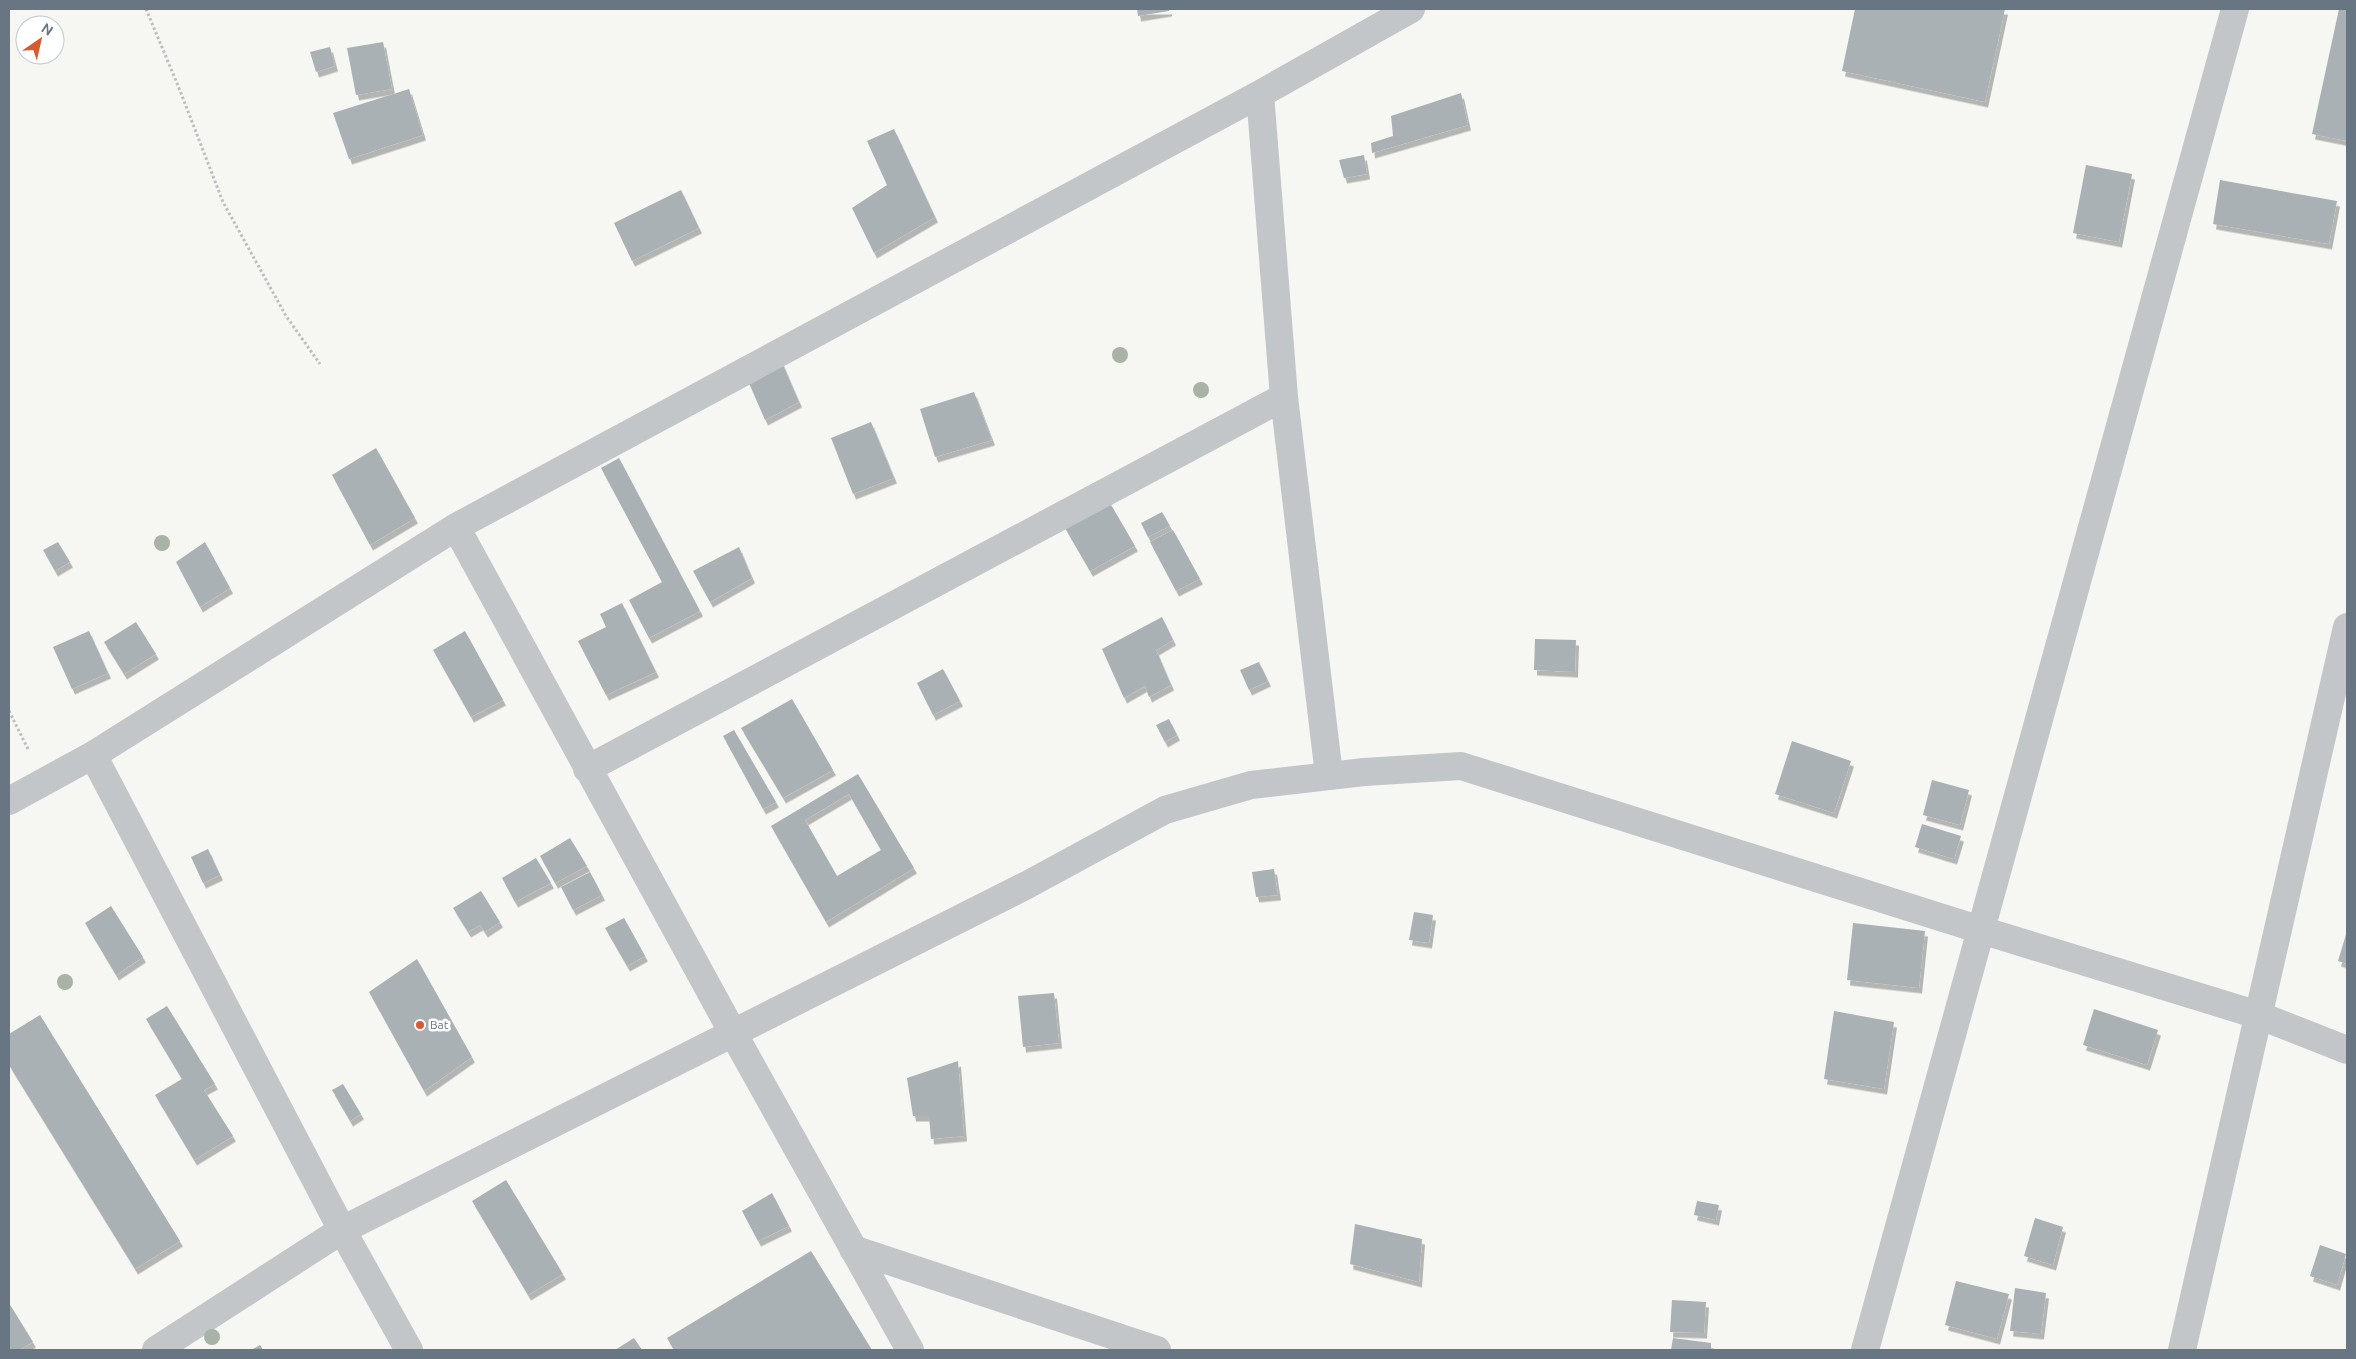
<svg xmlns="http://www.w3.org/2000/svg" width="2356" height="1359" viewBox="0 0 2356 1359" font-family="Ubuntu,sans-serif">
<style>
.building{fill:#a9b1b5;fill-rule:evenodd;filter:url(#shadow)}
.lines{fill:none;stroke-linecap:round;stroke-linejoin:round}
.path{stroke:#bcbec0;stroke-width:3;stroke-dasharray:2.5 2.5;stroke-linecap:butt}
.street{stroke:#c2c6c9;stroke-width:28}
.tree{fill:#a8b2a5}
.poi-dot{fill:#da5a2f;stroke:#fff;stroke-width:2}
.labels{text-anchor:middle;stroke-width:5;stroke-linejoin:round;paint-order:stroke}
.poi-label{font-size:12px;fill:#677682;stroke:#fff;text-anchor:start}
</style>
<defs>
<filter id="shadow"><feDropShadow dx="3" dy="5.5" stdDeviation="0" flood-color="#0004"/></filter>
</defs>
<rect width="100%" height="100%" fill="#f6f6f3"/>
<path class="building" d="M 1137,9 L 1169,9 L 1169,11 L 1138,16 Z
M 1855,9 L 2005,9 L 1985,102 L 1842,71 Z
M 2339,9 L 2347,9 L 2347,141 L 2312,134 Z
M 383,42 L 392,89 L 356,95 L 347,48 Z
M 330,47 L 335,66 L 316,72 L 310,52 Z
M 409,89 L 423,135 L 349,159 L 333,113 Z
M 1461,93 L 1468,125 L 1372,153 L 1371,143 L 1393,136 L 1391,116 Z
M 894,129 L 935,217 L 874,253 L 852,208 L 887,185 L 867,141 Z
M 1364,155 L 1367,174 L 1344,178 L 1339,160 Z
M 2086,165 L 2132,174 L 2119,242 L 2073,233 Z
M 2220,180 L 2337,201 L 2329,244 L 2213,224 Z
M 681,190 L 699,228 L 632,261 L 614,223 Z
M 780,358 L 799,402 L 765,420 L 746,376 Z
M 974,392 L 992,440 L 935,457 L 920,409 Z
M 871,422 L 894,478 L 853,494 L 831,438 Z
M 376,448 L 415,518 L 370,545 L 332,475 Z
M 619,458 L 700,611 L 649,638 L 629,600 L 662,582 L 601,468 Z
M 1110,503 L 1135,546 L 1090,571 L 1065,528 Z
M 1162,512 L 1170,526 L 1148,537 L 1141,523 Z
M 1173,530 L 1200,579 L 1176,591 L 1150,542 Z
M 58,542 L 70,562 L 55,571 L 43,550 Z
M 205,542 L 230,588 L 200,607 L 176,562 Z
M 739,547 L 752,578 L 710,602 L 693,571 Z
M 622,603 L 656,672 L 606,695 L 578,641 L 606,627 L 600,614 Z
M 1162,617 L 1173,640 L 1156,650 L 1171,685 L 1149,697 L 1145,686 L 1124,698 L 1102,649 Z
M 136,622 L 156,654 L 124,674 L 104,642 Z
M 89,631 L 108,673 L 72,689 L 53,647 Z
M 465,631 L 503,700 L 471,717 L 433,650 Z
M 1535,639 L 1576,640 L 1575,672 L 1534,670 Z
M 1259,662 L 1268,681 L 1249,690 L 1240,670 Z
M 943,669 L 960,701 L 933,715 L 917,683 Z
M 792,699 L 833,770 L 783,798 L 741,728 Z
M 1169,719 L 1177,735 L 1165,742 L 1156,725 Z
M 734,730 L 776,802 L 763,809 L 723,736 Z
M 1792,741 L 1851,761 L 1834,813 L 1775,794 Z
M 858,774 L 914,868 L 826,922 L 771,826 ZM 849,794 L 881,850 L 837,876 L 805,820 Z
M 1932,780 L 1969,790 L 1960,825 L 1923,815 Z
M 1922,824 L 1961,836 L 1954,859 L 1915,847 Z
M 570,838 L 587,866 L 555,883 L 540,856 Z
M 208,849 L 220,875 L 203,883 L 191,857 Z
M 536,858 L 551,883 L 515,902 L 502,878 Z
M 1274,869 L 1278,895 L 1256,897 L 1252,872 Z
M 590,872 L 602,895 L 573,910 L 561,887 Z
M 481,891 L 500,922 L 485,932 L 480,925 L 468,932 L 453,908 Z
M 111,906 L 143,957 L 116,975 L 85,923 Z
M 1414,912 L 1433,915 L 1429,943 L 1409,940 Z
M 624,918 L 645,956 L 627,966 L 605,928 Z
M 1853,923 L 1925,931 L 1919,988 L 1847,980 Z
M 2347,931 L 2347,964 L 2338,961 Z
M 417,959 L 472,1057 L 424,1091 L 369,992 Z
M 1054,993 L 1059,1043 L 1023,1047 L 1018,996 Z
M 167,1006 L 215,1084 L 204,1090 L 233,1136 L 194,1160 L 155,1095 L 182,1079 L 146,1019 Z
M 2094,1009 L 2158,1030 L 2147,1065 L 2083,1045 Z
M 1834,1011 L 1894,1022 L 1884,1089 L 1824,1079 Z
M 40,1015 L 180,1241 L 135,1269 L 9,1065 L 9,1034 Z
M 958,1061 L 964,1136 L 931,1139 L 929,1116 L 913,1116 L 907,1078 Z
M 343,1084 L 361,1114 L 350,1121 L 332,1090 Z
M 506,1180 L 563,1274 L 528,1295 L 472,1201 Z
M 772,1193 L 789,1226 L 758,1241 L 742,1211 Z
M 1697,1201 L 1719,1205 L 1716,1220 L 1694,1215 Z
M 2035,1218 L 2063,1227 L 2053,1265 L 2024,1256 Z
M 1355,1224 L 1422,1239 L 1419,1282 L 1350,1264 Z
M 2320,1245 L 2346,1254 L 2337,1285 L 2310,1276 Z
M 811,1251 L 872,1350 L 674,1350 L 667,1338 Z
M 1956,1281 L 2009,1294 L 1997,1339 L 1945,1325 Z
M 2015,1288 L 2046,1293 L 2041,1334 L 2010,1331 Z
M 1672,1300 L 1706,1302 L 1704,1333 L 1670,1332 Z
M 9,1303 L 33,1342 L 19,1350 L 9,1350 Z
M 634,1338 L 642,1350 L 615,1350 Z
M 1673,1338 L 1711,1343 L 1711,1350 L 1671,1350 Z
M 260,1345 L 263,1350 L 251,1350 Z"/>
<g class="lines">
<path class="path" d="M 146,9 L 179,88 L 223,202 L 286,316 L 320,364
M 9,711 L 29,751"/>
<path class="street" d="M 1260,94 L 1284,397 L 1329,775
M 456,527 L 733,1033 L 910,1350
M 93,755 L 342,1230 L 409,1350
M 587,769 L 1284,397
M 9,801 L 93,755 L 456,527 L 1260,94 L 1411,9
M 853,1249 L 1157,1350
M 156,1350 L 342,1230 L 1027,885 L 1165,810 L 1251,785 L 1364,772 L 1461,766 L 1981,930 L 2258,1015 L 2347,1050
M 1865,1350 L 2235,9
M 2182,1350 L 2347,627"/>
</g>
<g class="tree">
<circle cx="1120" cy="355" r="8"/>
<circle cx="1201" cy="390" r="8"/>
<circle cx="162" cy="543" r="8"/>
<circle cx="65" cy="982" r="8"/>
<circle cx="212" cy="1337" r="8"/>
</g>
<circle class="poi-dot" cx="420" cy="1025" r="5"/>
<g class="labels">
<g class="poi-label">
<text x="430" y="1029">Bat</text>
</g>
</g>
<rect width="2356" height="1359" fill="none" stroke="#677682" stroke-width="20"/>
<g transform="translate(40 40) rotate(34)"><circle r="24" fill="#ffffff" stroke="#c2c8cd"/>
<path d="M0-4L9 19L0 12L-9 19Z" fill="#da5a2f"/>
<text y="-8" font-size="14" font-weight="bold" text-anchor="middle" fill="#677682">N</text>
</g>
</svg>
